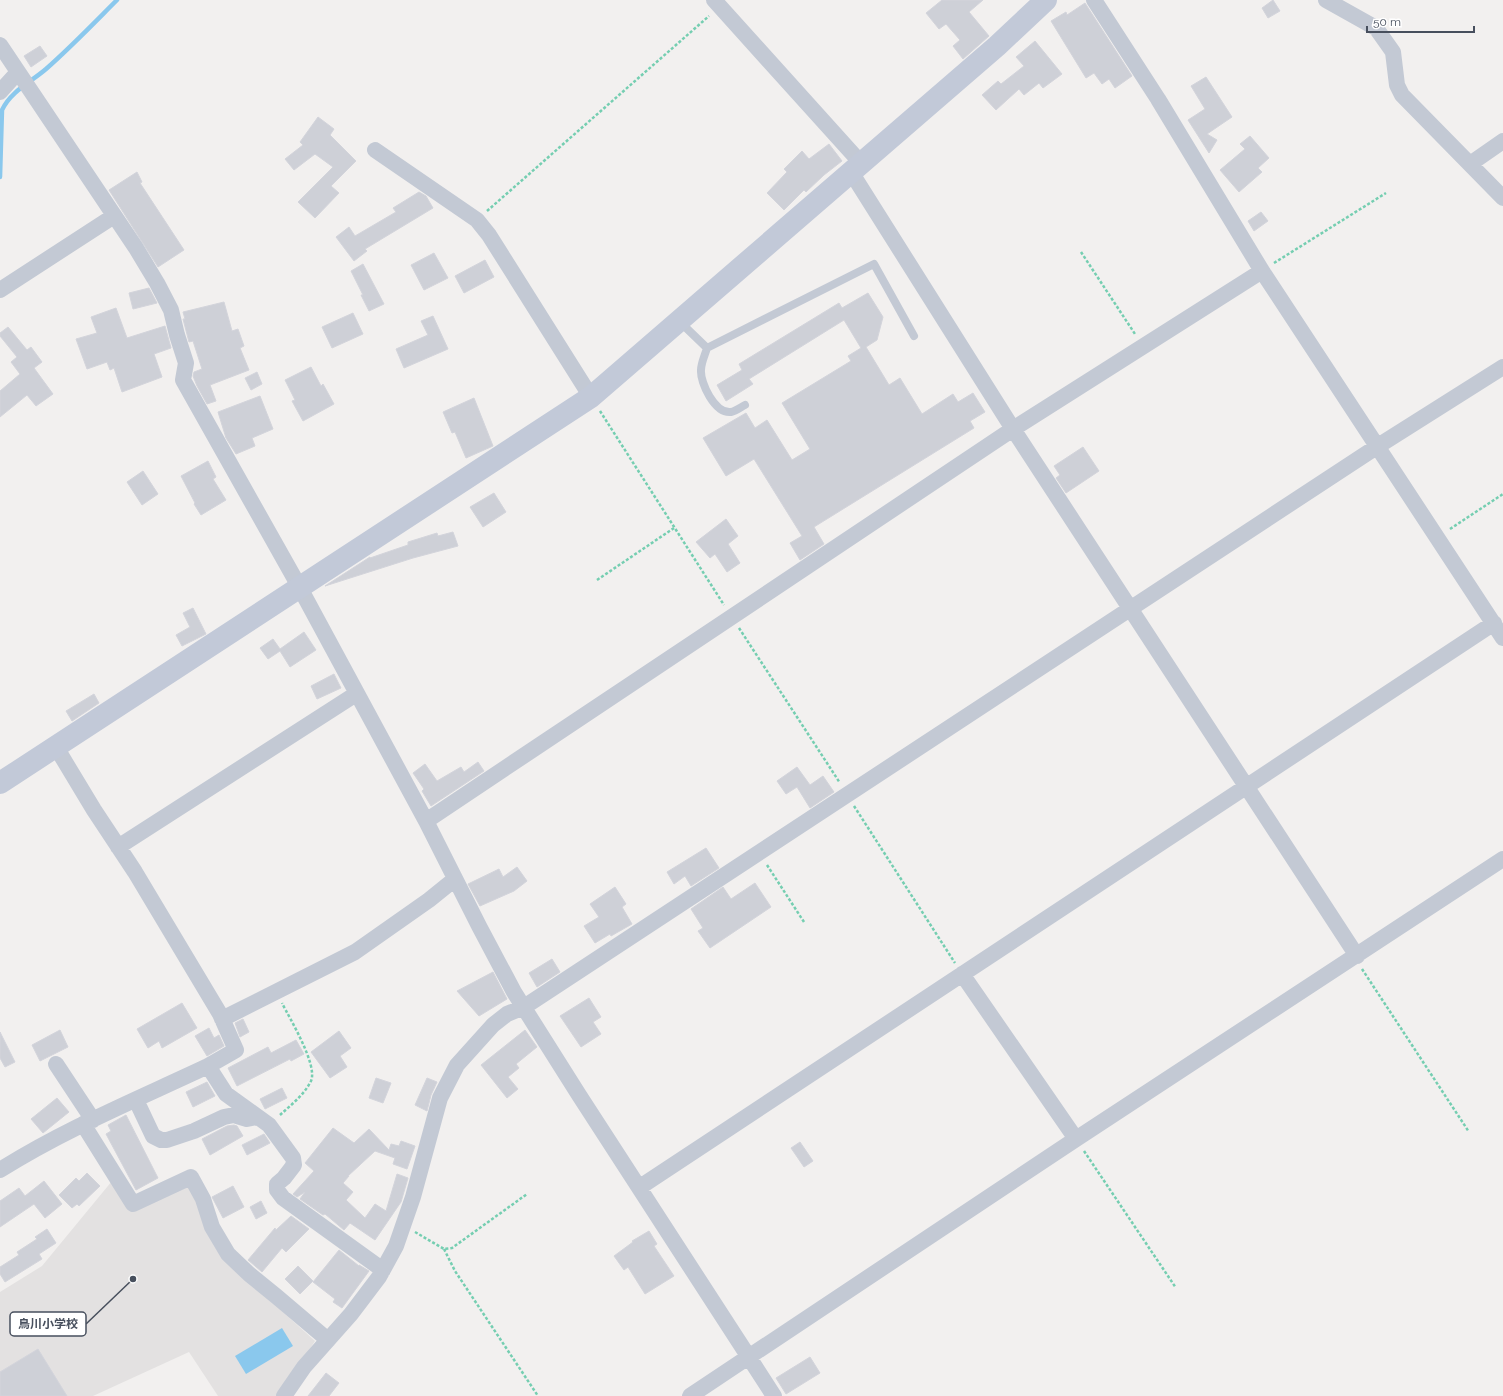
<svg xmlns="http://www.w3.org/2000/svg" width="1503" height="1396" viewBox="0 0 1503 1396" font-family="Raleway,'Noto Sans JP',sans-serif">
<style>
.education{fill:#e3e1e1}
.water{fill:#8ac8ed}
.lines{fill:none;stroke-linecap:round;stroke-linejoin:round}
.stream{stroke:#8ac8ed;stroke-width:4.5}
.building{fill:#ced0d7;stroke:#d3d4db}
.path{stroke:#75ceb1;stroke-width:2.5;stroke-dasharray:3 2;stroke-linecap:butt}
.lane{stroke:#c3c9d4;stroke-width:8}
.street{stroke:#c3c9d4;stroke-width:16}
.secondary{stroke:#c2c9d8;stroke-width:22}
.leader{fill:none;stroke:#474f5d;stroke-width:1.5}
.callout-dot{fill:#474f5d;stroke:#fff;stroke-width:1.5}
.callout{fill:#fff;stroke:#474f5d;stroke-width:1.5}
.callout-label{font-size:12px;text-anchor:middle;font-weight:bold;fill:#474f5d}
</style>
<rect width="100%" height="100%" fill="#f2f0ef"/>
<path class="education" d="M 112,1181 L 130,1210 L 189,1185 L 225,1260 L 315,1341 L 279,1396 L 218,1396 L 189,1352 L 93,1396 L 0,1396 L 0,1292 L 42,1266 Z"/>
<path class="water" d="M 282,1328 L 293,1346 L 246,1374 L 235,1356 Z"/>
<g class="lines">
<path class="stream" d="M 0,177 L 2,110 C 11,91 31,82 46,69 C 71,47 94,23 117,0"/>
</g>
<path class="building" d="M 942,0 L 983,0 L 969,12 L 989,36 L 963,59 L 953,46 L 960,40 L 946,24 L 939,29 L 926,13 Z
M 1273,0 L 1280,11 L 1268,18 L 1262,8 Z
M 1085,3 L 1132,76 L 1115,88 L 1109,79 L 1102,84 L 1094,73 L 1086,78 L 1051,21 L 1066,12 L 1067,15 Z
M 1035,41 L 1062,74 L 1043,88 L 1039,83 L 1024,95 L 1019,89 L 996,110 L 982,95 L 998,81 L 1001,84 L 1024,66 L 1016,57 Z
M 40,46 L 47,56 L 31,67 L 24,56 Z
M 1206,77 L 1232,117 L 1207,134 L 1217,140 L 1209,153 L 1188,120 L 1205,109 L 1191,86 Z
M 318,117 L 334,129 L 330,135 L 356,161 L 331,186 L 339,193 L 315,218 L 298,202 L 333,167 L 315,154 L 294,170 L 285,159 L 303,145 L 300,142 Z
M 1250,136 L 1269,158 L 1258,168 L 1262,172 L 1239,192 L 1220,170 L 1245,149 L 1240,144 Z
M 829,144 L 842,161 L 824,175 L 806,192 L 804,190 L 784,210 L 767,193 L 787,172 L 784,169 L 802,151 L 809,159 Z
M 137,172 L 142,182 L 140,183 L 184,250 L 158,267 L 109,190 Z
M 419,192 L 426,196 L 433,208 L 365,249 L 367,251 L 354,261 L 336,237 L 349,227 L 355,236 L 396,212 L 393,208 Z
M 1261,212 L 1268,221 L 1254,231 L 1248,221 Z
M 434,253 L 448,278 L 424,290 L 411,265 Z
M 485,260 L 494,277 L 464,293 L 455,276 Z
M 363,264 L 384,304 L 369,311 L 361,295 L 363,295 L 351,271 Z
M 149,288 L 157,303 L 133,309 L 129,293 Z
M 868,293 L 883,317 L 877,340 L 866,347 L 889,385 L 900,378 L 922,414 L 953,394 L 958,402 L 973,393 L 985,412 L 970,421 L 974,428 L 814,527 L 824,544 L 800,560 L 790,543 L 802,536 L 754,459 L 726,476 L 703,438 L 746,413 L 755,428 L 767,420 L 792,460 L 810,449 L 782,403 L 851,361 L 848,356 L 861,348 L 844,320 L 749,379 L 753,384 L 726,401 L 717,385 L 742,370 L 739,364 L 839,303 L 842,308 Z
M 224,302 L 232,331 L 238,329 L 244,346 L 240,348 L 249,370 L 210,385 L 216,401 L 207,404 L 197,386 L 193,376 L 194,372 L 202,369 L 193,341 L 189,342 L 183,319 L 185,319 L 183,312 Z
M 116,308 L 127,338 L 165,326 L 171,348 L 154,354 L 162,377 L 122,392 L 114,368 L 110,370 L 107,362 L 87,369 L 76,339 L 97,333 L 91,317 Z
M 353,313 L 363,334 L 332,348 L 322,327 Z
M 433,316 L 448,349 L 404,368 L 396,349 L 428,335 L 421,321 Z
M 8,327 L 27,350 L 31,347 L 42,362 L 34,368 L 53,394 L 36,406 L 27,395 L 0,417 L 0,391 L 20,374 L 11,362 L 17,357 L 0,336 L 0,333 Z
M 311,367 L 321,386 L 323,384 L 334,404 L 303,421 L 292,401 L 295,400 L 285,380 Z
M 257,372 L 262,384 L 251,390 L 245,378 Z
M 260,396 L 273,429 L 252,438 L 255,446 L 236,454 L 226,438 L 218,412 Z
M 474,398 L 493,446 L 466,458 L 455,432 L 452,433 L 443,412 Z
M 1083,447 L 1099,471 L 1066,493 L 1056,478 L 1060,475 L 1054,466 Z
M 208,461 L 216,477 L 213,479 L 226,500 L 201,515 L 194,504 L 195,503 L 181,476 Z
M 143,471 L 158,494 L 142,505 L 127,482 Z
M 494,493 L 506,512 L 483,527 L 470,507 Z
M 726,519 L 738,536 L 728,544 L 740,563 L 727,572 L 715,554 L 710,558 L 696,542 Z
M 453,532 L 458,546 L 413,558 L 325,586 L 370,557 L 370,558 L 408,545 L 408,542 L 437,533 L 438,536 Z
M 193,608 L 206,634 L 182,646 L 176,635 L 190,627 L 183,613 Z
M 304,632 L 316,650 L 290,667 L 280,651 L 268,659 L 260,648 L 273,639 L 280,649 Z
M 334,674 L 341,688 L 317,699 L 311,686 Z
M 94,694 L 99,703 L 72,721 L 66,711 Z
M 478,762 L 484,771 L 431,806 L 422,791 L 424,789 L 413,773 L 425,764 L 437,781 L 461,767 L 464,772 Z
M 797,767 L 810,785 L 823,776 L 834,792 L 810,808 L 797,787 L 786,794 L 777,781 Z
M 706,848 L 719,868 L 691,886 L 685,876 L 674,884 L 667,872 Z
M 517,867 L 527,881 L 514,891 L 480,906 L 468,884 L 499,869 L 503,877 Z
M 755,883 L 771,907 L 710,948 L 698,931 L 703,928 L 691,909 L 723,887 L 731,899 Z
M 615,887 L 626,904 L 622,907 L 632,924 L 611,936 L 610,934 L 595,943 L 584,926 L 599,917 L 590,904 Z
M 552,959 L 560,972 L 537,987 L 529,973 Z
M 493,972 L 507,999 L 479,1016 L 457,991 Z
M 589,998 L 601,1017 L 593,1022 L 601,1034 L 581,1047 L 560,1016 Z
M 182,1003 L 197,1028 L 162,1048 L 159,1041 L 148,1048 L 137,1029 Z
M 243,1019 L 249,1032 L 240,1037 L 235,1023 Z
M 209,1028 L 214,1038 L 219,1035 L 224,1046 L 207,1056 L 195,1036 Z
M 60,1030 L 68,1047 L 40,1061 L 32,1045 Z
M 525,1030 L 537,1047 L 516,1064 L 519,1068 L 508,1077 L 518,1089 L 507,1098 L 481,1065 Z
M 339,1031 L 351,1048 L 340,1056 L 347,1067 L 330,1078 L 311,1052 Z
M 0,1032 L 15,1062 L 5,1067 L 0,1058 Z
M 296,1040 L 304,1054 L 291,1061 L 290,1059 L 237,1086 L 228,1068 L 268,1047 L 271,1053 Z
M 376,1078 L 391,1083 L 383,1103 L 369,1098 Z
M 427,1078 L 437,1082 L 431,1095 L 427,1111 L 415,1105 Z
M 207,1082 L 215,1096 L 193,1107 L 186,1092 Z
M 282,1088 L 287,1098 L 265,1109 L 260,1099 Z
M 57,1098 L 69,1112 L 43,1133 L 31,1119 Z
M 126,1115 L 158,1178 L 136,1190 L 106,1134 L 111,1131 L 108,1125 Z
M 234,1125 L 237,1126 L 243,1136 L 210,1155 L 202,1139 L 227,1126 Z
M 333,1128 L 354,1143 L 369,1129 L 389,1150 L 391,1144 L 399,1146 L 401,1141 L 415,1146 L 407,1169 L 393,1164 L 395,1158 L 375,1151 L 348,1176 L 349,1176 L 343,1183 L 353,1192 L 346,1200 L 365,1218 L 375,1204 L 386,1211 L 397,1174 L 408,1178 L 401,1202 L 375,1240 L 350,1223 L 344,1230 L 325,1214 L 323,1215 L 300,1199 L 305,1192 L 297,1197 L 293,1194 L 314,1171 L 305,1163 Z
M 264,1134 L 270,1143 L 247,1155 L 242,1145 Z
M 800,1142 L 813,1161 L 804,1167 L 791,1148 Z
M 87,1173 L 100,1186 L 79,1206 L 77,1204 L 72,1208 L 59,1195 L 76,1178 L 79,1181 Z
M 44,1181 L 62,1204 L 45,1218 L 34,1204 L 0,1227 L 0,1201 L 19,1188 L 25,1196 Z
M 233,1186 L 244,1207 L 223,1218 L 212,1197 Z
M 261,1201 L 267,1213 L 256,1219 L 250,1207 Z
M 291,1216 L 309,1229 L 286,1252 L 282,1248 L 262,1272 L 248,1260 L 275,1228 L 276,1230 Z
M 47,1229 L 56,1243 L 39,1254 L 42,1259 L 5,1282 L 0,1274 L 0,1267 L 19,1255 L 17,1252 L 37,1239 L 35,1237 Z
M 649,1231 L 657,1244 L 654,1246 L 674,1276 L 645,1294 L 628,1267 L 624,1270 L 614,1256 L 633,1242 L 632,1241 Z
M 339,1250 L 359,1266 L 359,1265 L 369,1271 L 342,1308 L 333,1302 L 335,1299 L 313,1282 Z
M 298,1266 L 313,1281 L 300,1294 L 285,1279 Z
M 38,1349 L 67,1396 L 0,1396 L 0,1372 Z
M 810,1357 L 820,1373 L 786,1394 L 776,1378 Z
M 326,1373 L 339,1383 L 329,1396 L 308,1396 Z"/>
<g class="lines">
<path class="path" d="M 487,211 L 709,16
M 1081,252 L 1135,334
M 1274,263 L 1386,193
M 600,411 L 724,605
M 1450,529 L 1503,494
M 597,580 L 674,528
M 739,628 L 840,783
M 854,806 L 955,963
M 767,865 L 804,922
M 1362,969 L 1469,1132
M 280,1115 C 291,1105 304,1095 311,1081 C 318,1065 290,1019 282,1003
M 1084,1151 L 1176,1288
M 415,1232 L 444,1249 L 452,1248 L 527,1194
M 444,1249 L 455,1271 L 538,1396"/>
<path class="lane" d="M 679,321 L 707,348 L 874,264 L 914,336
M 707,348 C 705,355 701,363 701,370 C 700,383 715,414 731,412 C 736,411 741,407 745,405"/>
<path class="street" d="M 714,0 L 861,163
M 1094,0 L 1158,99 L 1262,271 L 1503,638
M 1326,0 L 1376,28 L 1393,52 L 1397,85 L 1402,95 L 1503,198
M 0,45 L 136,248 L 157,283 L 171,310 L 177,335 L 186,363 L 183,380 L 300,588 L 426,821 L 479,926 L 514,992 L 579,1095 L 774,1396
M 0,92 L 18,72
M 375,150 L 477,220 L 489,235 L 591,397
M 1470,164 L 1503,141
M 851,172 L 1013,429 L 1357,956
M 0,290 L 114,216
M 56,747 L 94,810 L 135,872 L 220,1014 L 236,1050 L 208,1066
M 426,821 L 1013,429 L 1262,271
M 118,847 L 356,694
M 962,974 L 1076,1139
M 222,1019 L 355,952 L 429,900 L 455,879
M 56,1064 L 93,1120
M 136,1100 L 153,1136 L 161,1140 L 167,1140 L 194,1131 L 224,1117 L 234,1115 L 247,1119 L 257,1117
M 83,1124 L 133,1204 L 191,1177 L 203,1199 L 212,1227 L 228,1254 L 249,1274 L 276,1296 L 328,1340
M 0,1170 C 65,1129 138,1099 208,1066 L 226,1094 L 269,1125 L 293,1158 L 294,1165 L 284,1178 L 277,1184 L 277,1190 L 283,1198 L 383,1270
M 640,1187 L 1494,623
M 284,1396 L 304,1367 L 351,1314 L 379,1277 L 396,1246 L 413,1197 L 440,1098 L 457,1065 L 493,1025 L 507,1014 L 524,1007 L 1378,446 L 1503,367
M 690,1396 L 1076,1139 L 1503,859"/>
<path class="secondary" d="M 0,783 L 591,397 L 997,46 L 1046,0"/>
</g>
<path class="leader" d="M133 1279L86 1324"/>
<circle class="callout-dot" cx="133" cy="1279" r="4"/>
<rect class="callout" x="10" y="1312" width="76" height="24" rx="4"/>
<g class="callout-label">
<text x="48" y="1328">鳥川小学校</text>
</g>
<path d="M1367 26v6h107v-6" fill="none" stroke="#474f5d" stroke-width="2"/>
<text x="1373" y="26" font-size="12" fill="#474f5d" stroke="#ffffff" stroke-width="3" paint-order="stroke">50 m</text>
</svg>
